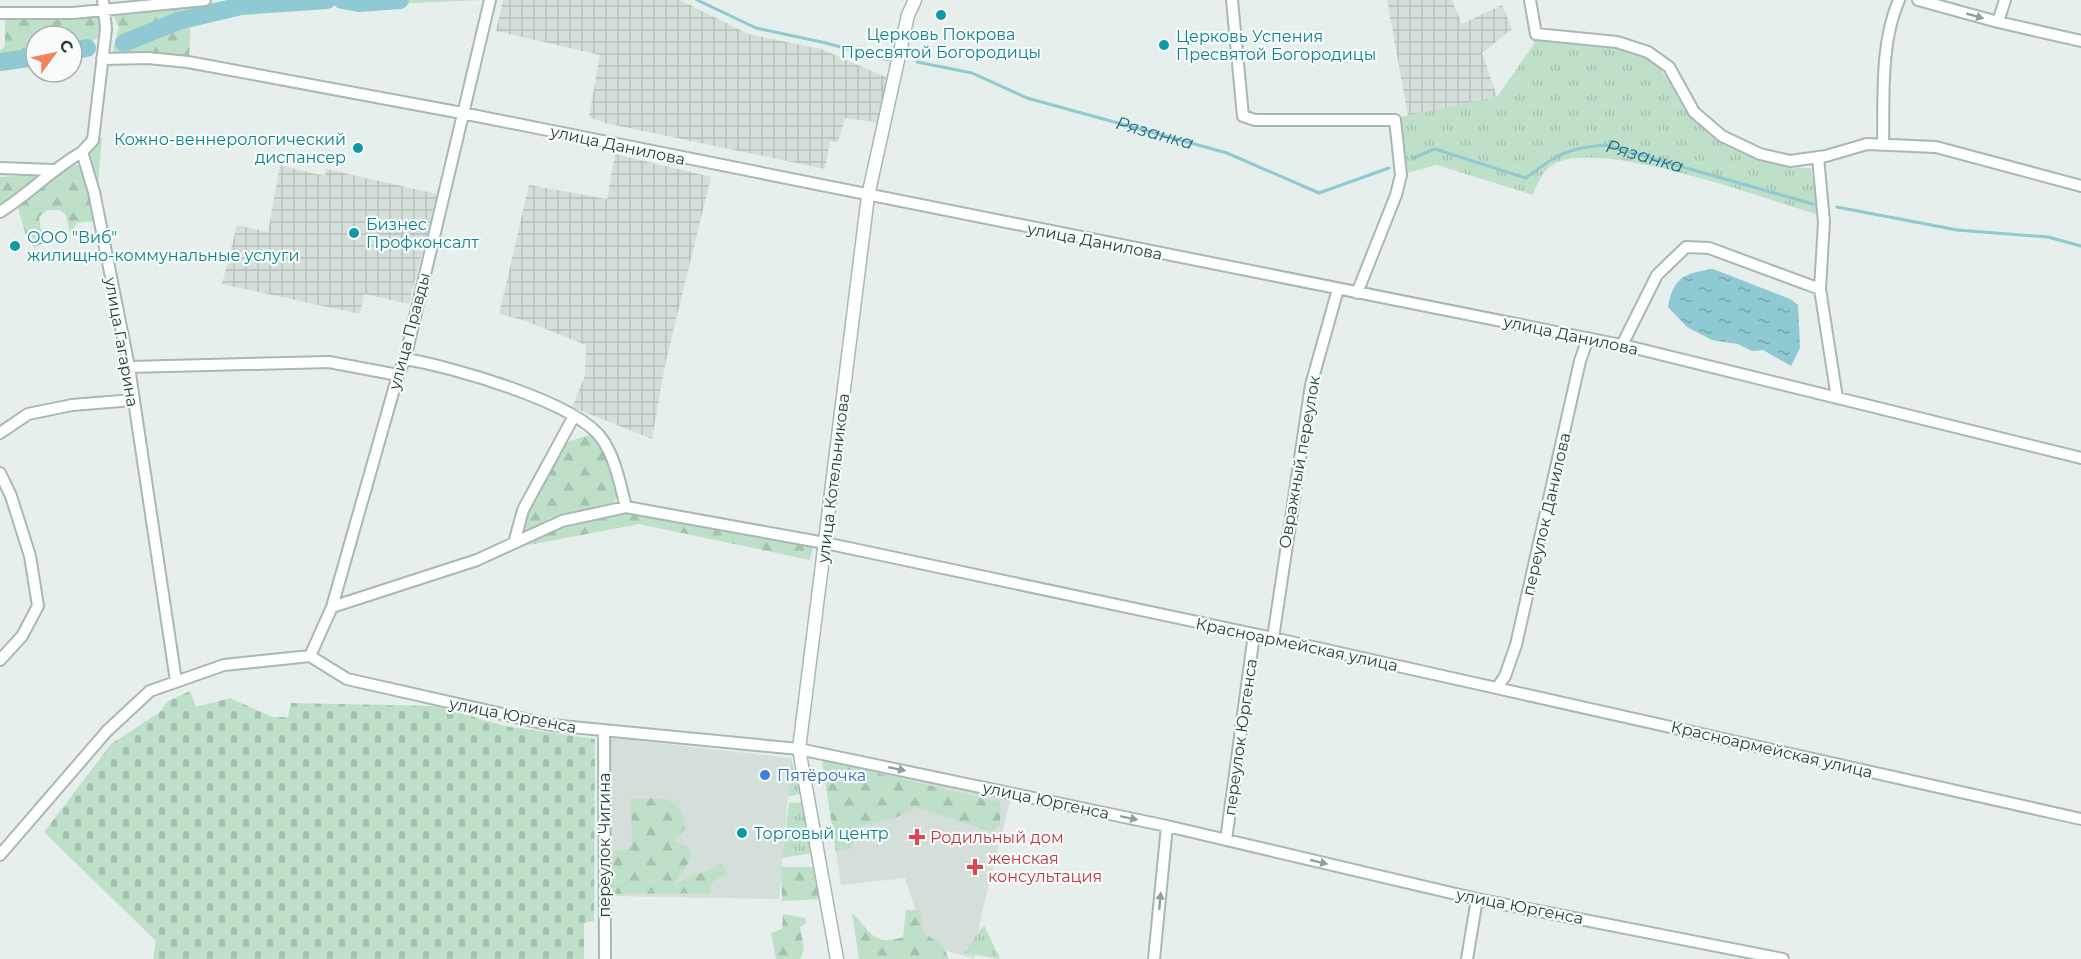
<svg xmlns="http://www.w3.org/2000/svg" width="2081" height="959" viewBox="0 0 2081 959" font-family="Montserrat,sans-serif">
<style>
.built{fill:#d4dfda}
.industrial{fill:url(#industrial-grid)}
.grass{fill:url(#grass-tufts)}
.forest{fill:url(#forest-firs)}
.cemetery{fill:url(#cemetery-stones)}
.water{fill:url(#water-ripples)}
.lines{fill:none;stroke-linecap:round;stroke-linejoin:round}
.stream{stroke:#8ec9d4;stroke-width:3}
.river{stroke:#8ec9d4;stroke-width:18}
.minor-casing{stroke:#a8b8b2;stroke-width:14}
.tertiary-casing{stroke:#a8b8b2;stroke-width:15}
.minor{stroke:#fff;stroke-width:10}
.tertiary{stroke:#fff;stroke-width:12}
.oneway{fill:#92a09c}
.culture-dot{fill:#0f9aa8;stroke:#f7fbf9;stroke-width:2}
.shop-dot{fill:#3f7fe0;stroke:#f7fbf9;stroke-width:2}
.health-dot{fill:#e0444e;stroke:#f7fbf9;stroke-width:2}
.labels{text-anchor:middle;stroke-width:4.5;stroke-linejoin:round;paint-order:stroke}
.culture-label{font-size:16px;fill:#0d838f;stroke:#f7fbf9;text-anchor:start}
.street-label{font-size:16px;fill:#24423a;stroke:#f7fbf9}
.shop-label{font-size:16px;fill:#366cbe;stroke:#f7fbf9;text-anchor:start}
.health-label{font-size:16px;fill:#be3a42;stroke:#f7fbf9;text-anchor:start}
.water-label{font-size:18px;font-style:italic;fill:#1c6f80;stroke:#f7fbf9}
</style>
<defs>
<pattern id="industrial-grid" width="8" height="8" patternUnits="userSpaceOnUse" patternTransform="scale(1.5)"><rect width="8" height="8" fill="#d4dfda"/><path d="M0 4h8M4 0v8" fill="none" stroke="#b6c1bc"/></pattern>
<pattern id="grass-tufts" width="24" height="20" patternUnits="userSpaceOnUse" patternTransform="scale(1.5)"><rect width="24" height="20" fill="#bfe0c8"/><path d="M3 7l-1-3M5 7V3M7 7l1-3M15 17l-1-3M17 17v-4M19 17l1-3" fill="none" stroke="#a4c1ad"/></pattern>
<pattern id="forest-firs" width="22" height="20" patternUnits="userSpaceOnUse" patternTransform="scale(1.5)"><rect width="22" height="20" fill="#bfe0c8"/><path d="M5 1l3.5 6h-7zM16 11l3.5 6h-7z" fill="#a4c1ad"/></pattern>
<pattern id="cemetery-stones" width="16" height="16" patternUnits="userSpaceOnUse" patternTransform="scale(1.5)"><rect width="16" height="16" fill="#bfe0c8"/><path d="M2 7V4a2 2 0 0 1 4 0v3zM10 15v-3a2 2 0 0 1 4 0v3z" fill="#a4c1ad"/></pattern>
<pattern id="water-ripples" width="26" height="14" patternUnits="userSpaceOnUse" patternTransform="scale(1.5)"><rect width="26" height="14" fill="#8ec9d4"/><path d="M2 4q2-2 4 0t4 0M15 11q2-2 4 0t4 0" fill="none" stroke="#74a5ad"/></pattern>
</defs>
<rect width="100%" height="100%" fill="#e6efeb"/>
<path class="built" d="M 604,737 L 791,758 L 779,899 L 609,896 L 610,860 Z
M 822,760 L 1011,797 L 982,912 L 974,959 L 927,945 L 905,878 L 841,885 Z"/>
<path class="industrial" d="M 503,0 L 680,0 L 748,34 L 821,49 L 890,79 L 879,123 L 845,118 L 838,142 L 830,141 L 825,169 L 605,123 L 589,117 L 600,55 L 496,31 Z
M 1387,0 L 1452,0 L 1462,24 L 1502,5 L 1512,29 L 1482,53 L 1497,97 L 1408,116 Z
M 615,154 L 711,177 L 665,365 L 652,439 L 572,407 L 585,376 L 586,345 L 523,320 L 499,314 L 529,185 L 607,199 Z
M 280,165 L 315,174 L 325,175 L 326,169 L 437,194 L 409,304 L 364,294 L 360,314 L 222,284 L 237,225 L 268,232 Z"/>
<path class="grass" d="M 1533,38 C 1569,42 1611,41 1645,58 C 1669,70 1673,94 1689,114 C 1717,148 1768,168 1811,168 L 1819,215 C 1759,197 1621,146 1564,160 C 1546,164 1539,179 1533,195 L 1437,165 L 1407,173 L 1401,117 L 1497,97 L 1534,44 Z
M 791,758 L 802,793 L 788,797 Z
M 802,802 L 812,853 L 782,858 L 789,803 Z
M 984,925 L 1000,959 L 964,953 Z"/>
<path class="forest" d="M 235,0 L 483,0 L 338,6 L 312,2 L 284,3 L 282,8 L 196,19 L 191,22 L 189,58 L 163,54 L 140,55 L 121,51 L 115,53 L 113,49 L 119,27 L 113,16 Z
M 104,16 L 99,37 L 83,46 L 72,47 L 72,36 L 36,36 L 36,55 L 0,58 L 0,50 L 5,46 L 5,18 L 54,20 Z
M 102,137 L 98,184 L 95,184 L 88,153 Z
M 72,163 L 79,166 L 96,215 L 94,221 L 77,223 L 70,233 L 66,215 L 60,210 L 47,210 L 39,217 L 43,243 L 34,248 L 27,239 L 18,208 Z
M 47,174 L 0,205 L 0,177 Z
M 589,435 C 608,440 614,477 619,494 L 609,509 L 550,518 L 525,534 L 526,511 L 562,444 Z
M 630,510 L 814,544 L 810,560 L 639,524 L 529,545 L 529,540 L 563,522 Z
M 822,760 L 1000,802 L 1000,823 L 992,832 L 915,807 L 897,817 L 856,827 L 851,849 L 836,851 Z
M 631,799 C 660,799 682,793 685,828 L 674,841 L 688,847 L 692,857 L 673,885 L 722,864 L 728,872 L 711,883 L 711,893 L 612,894 L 613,851 L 628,849 L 632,844 Z
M 781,867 L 814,867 L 821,899 L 782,901 Z
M 906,910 L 920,910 L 923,932 L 943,946 L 949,959 L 859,959 L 852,913 C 871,931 873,947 903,937 Z
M 783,914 L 805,918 L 806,923 L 800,927 L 804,950 L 800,959 L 776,959 L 771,933 L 782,929 Z"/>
<path class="cemetery" d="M 190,691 L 196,707 L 230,698 L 272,717 L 288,717 L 291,703 L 436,706 L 505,726 L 595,739 L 594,921 L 584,923 L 584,959 L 153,959 L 156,941 L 44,832 L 111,744 L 160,712 L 168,701 Z"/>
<path class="water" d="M 1713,269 L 1790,299 L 1798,305 L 1800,348 L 1791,366 L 1763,350 L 1752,351 L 1738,344 L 1712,340 L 1687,327 L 1668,307 C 1673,277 1685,273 1713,269 Z"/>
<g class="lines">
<g class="stream">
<path d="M 697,0 L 756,28 L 826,43 L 888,60"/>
<path id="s1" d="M 917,62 L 972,73 L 1027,98 L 1227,153 L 1319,193 L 1389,168"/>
<path id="s2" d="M 1413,158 L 1435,149 L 1526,178 C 1556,155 1567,148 1605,145 L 1813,204"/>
<path d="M 1837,207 L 1957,230 L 2048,237 L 2081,246"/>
</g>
<path class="river" d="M 342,0 L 359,3 L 400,0
M 124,43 L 178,21 L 241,6 L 327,0
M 72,51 L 87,48
M 0,62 L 36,57"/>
<defs>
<path id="minor" d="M 103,0 L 106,29 L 93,140 L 82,152 L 94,192 L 129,367 L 176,681
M 1232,0 L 1243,116 L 1255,120 L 1395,120 L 1401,175 L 1396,195 L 1357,293
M 1530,0 L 1536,34 L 1617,42 L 1648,52 L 1669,67 L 1694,112 L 1722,136 L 1760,154 L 1790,161 L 1826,156 L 1867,144 L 1936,147 L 2081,186
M 1918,0 L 1998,22 L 2081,41
M 0,13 L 73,13 L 205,0
M 1998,22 L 2005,0
M 102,59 L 148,58 L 188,62 L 462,113 L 1631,347 L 2081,458
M 1883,145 C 1884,98 1880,43 1899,0
M 1818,157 L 1824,222 L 1820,289 L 1837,398
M 0,168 L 53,170
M 0,212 C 29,194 52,169 82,152
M 1622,345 L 1657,275 L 1686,247 L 1709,248 L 1820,289
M 405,359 C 449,366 577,402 602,439 C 616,459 620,485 626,507
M 129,367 L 329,362 L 398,375
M 0,433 L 28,414 L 72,405 L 133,400
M 0,473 L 11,496 L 30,556 L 38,606 L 22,636 L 0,660
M 514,543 L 523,510 L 574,416
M 332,607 L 477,560 L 562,521 L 626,507 L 825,543 L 1273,638 L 2081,819
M 1273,638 L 1311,385 L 1338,289
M 310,656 L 347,679 L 551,725 L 799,749 L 1167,826 L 1477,899 L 1783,959
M 310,656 L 332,607 L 398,375 L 405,359 L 490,0
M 1497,688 L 1505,676 L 1516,645 L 1580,361 L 1588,338
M 604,730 L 605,959
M 1226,840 L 1254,634
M 0,855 L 107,731 L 150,691 L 224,665 L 310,656
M 1154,959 L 1167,826
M 1467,959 L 1477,899"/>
<path id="tertiary" d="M 837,959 L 799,749 L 868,196 L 908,15 L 915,0"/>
</defs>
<use href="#minor" class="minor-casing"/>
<use href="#tertiary" class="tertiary-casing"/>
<use href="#minor" class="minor"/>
<use href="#tertiary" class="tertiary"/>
</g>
<defs><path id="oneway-solid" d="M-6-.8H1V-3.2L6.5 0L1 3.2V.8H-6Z" transform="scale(1.5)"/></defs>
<g class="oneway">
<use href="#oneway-solid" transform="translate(1975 16) rotate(16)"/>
<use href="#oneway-solid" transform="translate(897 769) rotate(12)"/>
<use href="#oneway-solid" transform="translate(1129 818) rotate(12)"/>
<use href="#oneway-solid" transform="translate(1319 862) rotate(13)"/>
<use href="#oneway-solid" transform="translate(1160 901) rotate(-85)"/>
</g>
<g class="culture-dot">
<circle cx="941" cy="15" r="6"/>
<circle cx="1164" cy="45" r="6"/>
<circle cx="358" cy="148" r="6"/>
<circle cx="354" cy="233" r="6"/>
<circle cx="15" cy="246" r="6"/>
<circle cx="742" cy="833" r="6"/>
</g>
<circle class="shop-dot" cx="765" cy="775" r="6"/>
<g class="health-dot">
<path d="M914 828h6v6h6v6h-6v6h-6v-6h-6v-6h6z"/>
<path d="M972 858h6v6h6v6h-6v6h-6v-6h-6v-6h6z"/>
</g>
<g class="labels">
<g class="culture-label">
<text x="941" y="40" text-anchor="middle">Церковь Покрова<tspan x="941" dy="18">Пресвятой Богородицы</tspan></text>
<text x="1176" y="42">Церковь Успения<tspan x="1176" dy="18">Пресвятой Богородицы</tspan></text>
<text x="346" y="145" text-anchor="end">Кожно-веннерологический<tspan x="346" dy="18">диспансер</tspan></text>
<text x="366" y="230">Бизнес<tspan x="366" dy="18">Профконсалт</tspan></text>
<text x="27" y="243">ООО "Виб"<tspan x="27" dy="18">жилищно-коммунальные услуги</tspan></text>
<text x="754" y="839">Торговый центр</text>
</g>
<g class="street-label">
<text transform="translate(618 145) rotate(12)" y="6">улица Данилова</text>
<text transform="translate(1095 241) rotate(11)" y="6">улица Данилова</text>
<text transform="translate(409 331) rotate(-75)" y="6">улица Правды</text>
<text transform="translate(1571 335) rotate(12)" y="6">улица Данилова</text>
<text transform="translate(122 342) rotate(80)" y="6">улица Гагарина</text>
<text transform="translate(1299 462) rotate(-80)" y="6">Овражный переулок</text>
<text transform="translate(833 478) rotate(-83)" y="6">улица Котельникова</text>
<text transform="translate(1546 514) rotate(-77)" y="6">переулок Данилова</text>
<text transform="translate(1297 644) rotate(12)" y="6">Красноармейская улица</text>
<text transform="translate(513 715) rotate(11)" y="6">улица Юргенса</text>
<text transform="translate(1240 737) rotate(-82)" y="6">переулок Юргенса</text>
<text transform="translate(1772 749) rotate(13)" y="6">Красноармейская улица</text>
<text transform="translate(1046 800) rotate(12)" y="6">улица Юргенса</text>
<text transform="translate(604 845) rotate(-90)" y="6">переулок Чигина</text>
<text transform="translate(1520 906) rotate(11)" y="6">улица Юргенса</text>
</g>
<g class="shop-label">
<text x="777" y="781">Пятёрочка</text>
</g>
<g class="health-label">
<text x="930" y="843">Родильный дом</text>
<text x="988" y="864">женская<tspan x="988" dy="18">консультация</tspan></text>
</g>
<g class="water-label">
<text dy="6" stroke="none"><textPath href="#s1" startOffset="249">Рязанка</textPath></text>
<text dy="6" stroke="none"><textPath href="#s2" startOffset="248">Рязанка</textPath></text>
</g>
</g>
<g transform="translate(54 54) rotate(57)"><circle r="28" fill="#f7fbf9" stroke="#a3b1ad" stroke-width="1.5"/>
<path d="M0-4.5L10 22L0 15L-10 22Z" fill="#f4845f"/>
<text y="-9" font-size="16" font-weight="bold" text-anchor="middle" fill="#24423a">С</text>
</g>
</svg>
